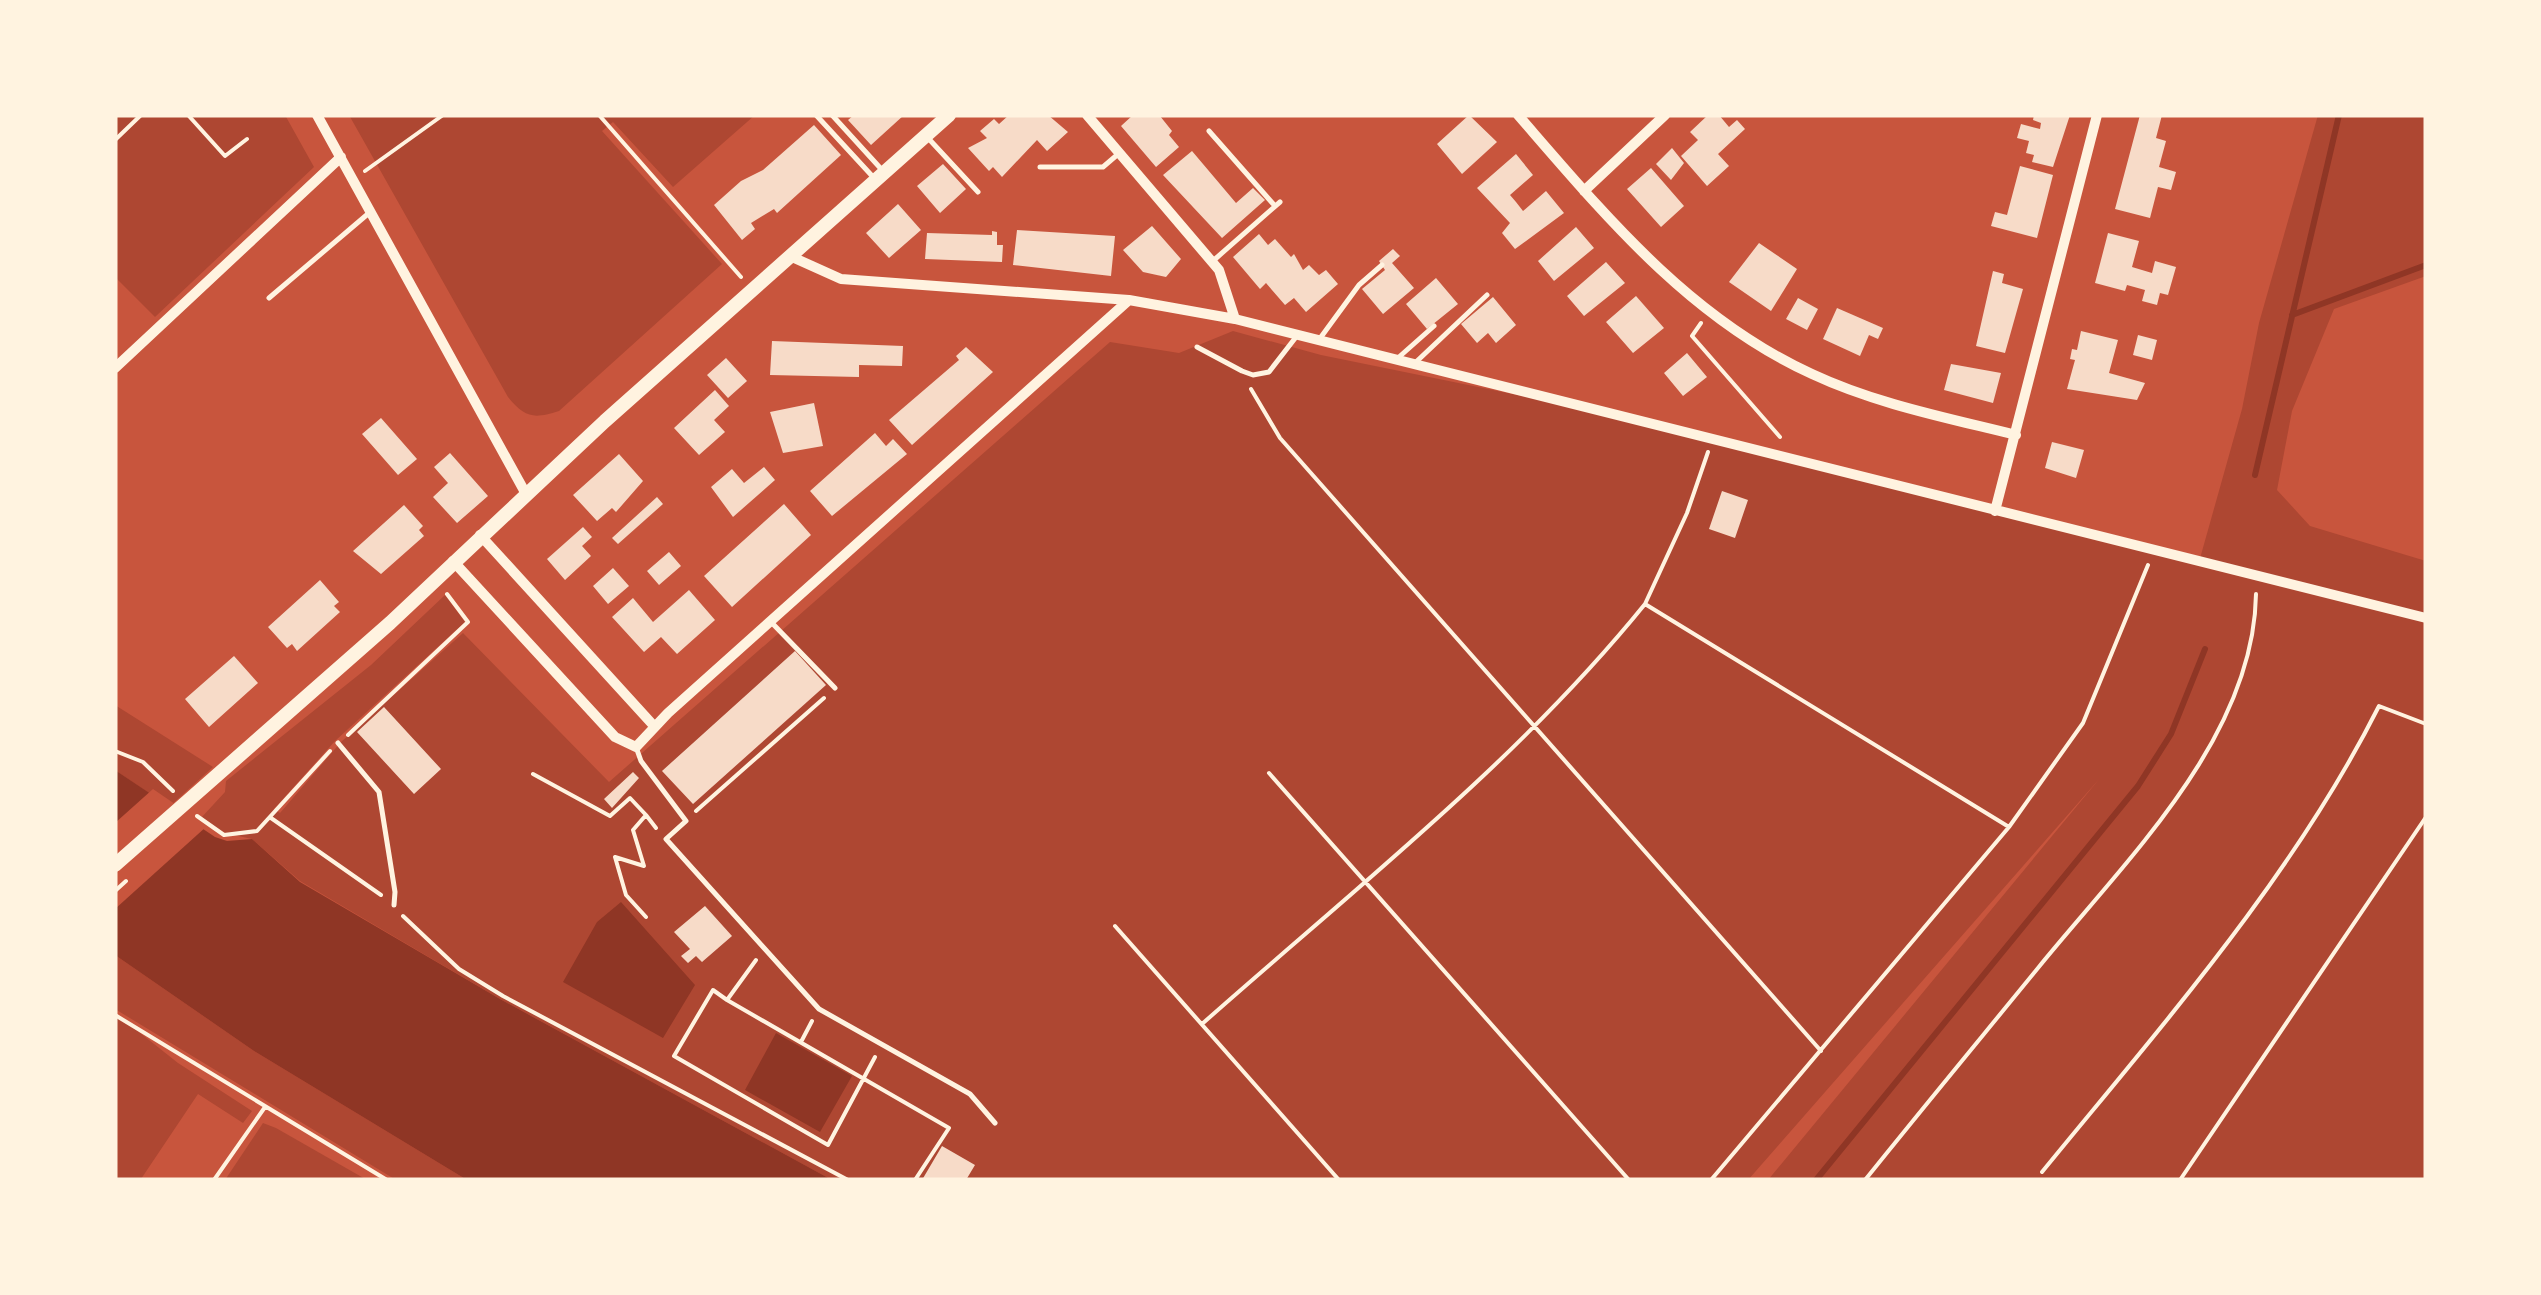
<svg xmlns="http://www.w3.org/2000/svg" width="2541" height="1295" viewBox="0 0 2541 1295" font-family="Rubik,sans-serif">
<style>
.green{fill:#ae4732}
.water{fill:#8f3625}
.pier{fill:#c8553d}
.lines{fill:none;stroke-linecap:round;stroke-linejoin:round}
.stream{stroke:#8f3625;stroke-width:6}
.building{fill:#f7dbc8}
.path{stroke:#fff3e0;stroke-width:4}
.service{stroke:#fff3e0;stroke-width:5}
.minor{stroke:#fff3e0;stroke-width:10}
.secondary{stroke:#fff3e0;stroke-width:14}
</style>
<rect width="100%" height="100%" fill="#c8553d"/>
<path class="green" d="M 115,115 L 285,115 L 314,167 L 155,317 L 115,277 Z
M 349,115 L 755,115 L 673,187 L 613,122 L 602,131 L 722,264 L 559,411 C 534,419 525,418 508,397 Z
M 2318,115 L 2426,115 L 2426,276 L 2334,309 L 2292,411 L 2277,490 L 2310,526 L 2426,561 L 2426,1180 L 1768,1180 L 2100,778 L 1748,1180 L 832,1180 L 500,999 L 300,881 L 252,839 L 225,833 L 201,818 L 225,792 L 226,781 L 371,665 L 445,595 L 465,622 L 335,741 L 274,809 L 280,813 L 341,742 L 463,633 L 609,782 L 1110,342 L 1179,353 L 1233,331 L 1321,355 L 1710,434 L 2199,562 L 2242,409 L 2259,323 Z
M 115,705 L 213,767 L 169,807 L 115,770 Z
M 115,955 L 254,1051 L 467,1180 L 396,1180 L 115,1009 Z
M 115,1013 L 178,1063 L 252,1111 L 243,1123 L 198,1094 L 141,1179 L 115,1180 Z
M 263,1123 L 276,1128 L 367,1180 L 225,1180 Z"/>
<path class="water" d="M 115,770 L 215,837 L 227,841 L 252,839 L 300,882 L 500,999 L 832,1180 L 467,1180 L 254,1051 L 115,955 Z
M 621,902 L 695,985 L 663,1038 L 563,982 L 597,922 Z
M 776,1033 L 852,1076 L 820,1132 L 745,1090 Z"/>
<path class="pier" d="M 153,789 L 207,826 L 115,909 L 115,823 Z"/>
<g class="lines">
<path class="stream" d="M 2292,315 L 2426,265
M 2255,475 L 2339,115
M 1816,1180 L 2138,786 L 2171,734 L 2205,649"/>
</g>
<path class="building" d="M 854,115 L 904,115 L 871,145 L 848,120 Z
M 1009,115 L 1048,115 L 1068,132 L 1047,151 L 1037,140 L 1002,177 L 993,167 L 989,171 L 968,148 L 987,138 L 980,131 L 994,119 L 999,124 Z
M 1133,115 L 1160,116 L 1172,131 L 1169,135 L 1179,147 L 1156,167 L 1121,126 Z
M 1469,115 L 1497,142 L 1462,174 L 1437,144 Z
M 1708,115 L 1719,115 L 1729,127 L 1737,120 L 1745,129 L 1718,154 L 1729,166 L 1707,186 L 1681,156 L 1698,140 L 1690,132 Z
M 2034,115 L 2070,115 L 2053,167 L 2032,162 L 2034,155 L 2026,153 L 2029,141 L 2017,138 L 2021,124 L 2040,129 L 2041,123 L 2033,120 Z
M 2140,115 L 2162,115 L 2156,138 L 2166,141 L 2159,167 L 2176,172 L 2171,190 L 2158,187 L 2150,218 L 2115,209 Z
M 814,125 L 841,155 L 777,213 L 774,209 L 751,223 L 755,229 L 742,240 L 714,205 L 741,181 L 763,170 Z
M 1672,148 L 1684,163 L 1671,180 L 1656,164 Z
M 1192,151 L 1236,203 L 1253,188 L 1265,200 L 1222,238 L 1163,175 Z
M 1516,154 L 1533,175 L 1510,195 L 1516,202 L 1523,211 L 1546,191 L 1564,213 L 1515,249 L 1502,233 L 1510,223 L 1477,188 Z
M 943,164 L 966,189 L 940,213 L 917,186 Z
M 2020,166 L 2053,175 L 2037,238 L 1991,226 L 1995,212 L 2007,215 Z
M 1651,168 L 1684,206 L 1661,227 L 1627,189 Z
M 898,204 L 921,230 L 889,258 L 866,233 Z
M 1152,226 L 1181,259 L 1166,277 L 1143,272 L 1123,250 Z
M 1576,227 L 1594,248 L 1554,281 L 1538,261 Z
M 1017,230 L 1115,236 L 1111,276 L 1013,265 Z
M 992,231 L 997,232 L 997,245 L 1003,245 L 1002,262 L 925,259 L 927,233 L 992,235 Z
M 2108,233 L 2139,241 L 2132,267 L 2152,273 L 2155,261 L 2176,267 L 2168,295 L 2160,293 L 2157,305 L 2142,301 L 2145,290 L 2127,285 L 2125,291 L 2095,283 Z
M 1259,234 L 1268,245 L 1275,239 L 1291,257 L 1294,254 L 1303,270 L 1309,265 L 1319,275 L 1326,270 L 1338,284 L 1306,312 L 1294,298 L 1285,305 L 1266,283 L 1260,289 L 1233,257 Z
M 1759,243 L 1797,269 L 1771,311 L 1729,282 Z
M 1393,249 L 1400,256 L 1392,263 L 1414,288 L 1383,314 L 1362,289 L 1385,270 L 1379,261 Z
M 1606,262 L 1625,283 L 1584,316 L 1567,296 Z
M 1993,271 L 2004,274 L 2002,283 L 2023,289 L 2005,353 L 1976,346 Z
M 1436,278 L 1458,304 L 1427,329 L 1406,304 Z
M 1636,296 L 1664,328 L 1633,353 L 1606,322 Z
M 1493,297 L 1516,325 L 1496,343 L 1488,333 L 1477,343 L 1461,324 Z
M 1798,298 L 1818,309 L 1807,330 L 1786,319 Z
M 1837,308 L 1883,328 L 1878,339 L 1869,335 L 1860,356 L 1823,339 Z
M 2081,331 L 2118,340 L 2109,373 L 2145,383 L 2137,400 L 2067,389 L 2075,360 L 2070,359 L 2072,349 L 2077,350 Z
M 2138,335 L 2157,340 L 2152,360 L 2133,355 Z
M 772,341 L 903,346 L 902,366 L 859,365 L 859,377 L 770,375 Z
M 966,347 L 993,372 L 912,445 L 889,420 L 959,360 L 956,356 Z
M 1687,353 L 1707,377 L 1683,396 L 1664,373 Z
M 726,358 L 747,381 L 728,398 L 707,375 Z
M 1951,364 L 2001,373 L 1993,403 L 1944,390 Z
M 715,390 L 729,406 L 714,420 L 725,432 L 699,455 L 674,428 Z
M 814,403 L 823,446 L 783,453 L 770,412 Z
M 381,418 L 417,459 L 398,475 L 362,434 Z
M 875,433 L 886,446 L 893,439 L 907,454 L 832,516 L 810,491 Z
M 2052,442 L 2084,450 L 2076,478 L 2045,468 Z
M 450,453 L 488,496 L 457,523 L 433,497 L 448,483 L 434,467 Z
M 619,454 L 643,481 L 616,512 L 612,508 L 597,521 L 573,495 Z
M 764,467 L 775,480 L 733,517 L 711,487 L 732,469 L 744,483 Z
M 1722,491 L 1748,500 L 1735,538 L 1709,529 Z
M 657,497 L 663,504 L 618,544 L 612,538 Z
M 784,504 L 811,535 L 732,607 L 704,576 Z
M 404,505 L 423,526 L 419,530 L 424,536 L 381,574 L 353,551 Z
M 583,527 L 592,537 L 582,546 L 591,556 L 565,580 L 547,559 Z
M 669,552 L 681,566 L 659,585 L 647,571 Z
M 613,568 L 629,586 L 608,604 L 593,586 Z
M 320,580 L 339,602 L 334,606 L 340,612 L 297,651 L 292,644 L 287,648 L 268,627 Z
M 689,590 L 715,620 L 677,654 L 661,637 L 644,652 L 612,617 L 633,598 L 653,622 Z
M 795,651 L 826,685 L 693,804 L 662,771 Z
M 234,656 L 258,683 L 209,727 L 185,699 Z
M 384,707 L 441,769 L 414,794 L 357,732 Z
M 633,772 L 639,778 L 612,808 L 604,799 Z
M 705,906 L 732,936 L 702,962 L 696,956 L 688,963 L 681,956 L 690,949 L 674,932 Z
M 942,1146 L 975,1165 L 966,1180 L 922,1180 Z"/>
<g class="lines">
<path class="path" d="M 188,115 L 225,156 L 247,139
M 599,115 L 741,277
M 115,140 L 141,115
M 365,171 L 443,115
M 1701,323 L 1692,336 L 1780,437
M 1251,389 L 1280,438 L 1821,1051
M 1645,604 L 1687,513 L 1708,452
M 348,735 L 468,622 L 447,594
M 115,751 L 143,762 L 173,791
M 1269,773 L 1629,1180
M 533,774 L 610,816 L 630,798 L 646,815
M 696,811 L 824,698
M 197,816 L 224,835 L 257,831 L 330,751
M 271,818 L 381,895
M 115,891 L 126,881
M 403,916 L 459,969 L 503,996 L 848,1180
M 646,917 L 626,895 L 615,857 L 644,866 L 633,830 L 646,815 L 656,828
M 1115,926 L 1339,1180
M 727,1000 L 756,960
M 115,1015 L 387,1180
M 1202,1024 C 1353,890 1517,762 1645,604 L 2009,827
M 801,1042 L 812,1021
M 875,1057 L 828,1145 L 674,1056 L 713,990 L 727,1000 L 949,1128 L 915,1180
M 2042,1172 C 2163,1024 2293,877 2379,706 L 2426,724
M 214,1180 L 265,1107
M 1711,1180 L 2009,827 L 2083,723 L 2148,565
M 1865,1180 C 1922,1109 1980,1039 2038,968 C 2123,863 2254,739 2256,594
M 2180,1180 L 2426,817"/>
<path class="service" d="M 816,115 L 874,178
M 832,115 L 883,171
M 1209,131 L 1275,206
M 928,138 L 978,192
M 1040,167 L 1103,167 L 1117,155
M 1214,260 L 1280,202
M 269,298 L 369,213
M 1321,337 L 1359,285 L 1382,265
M 1197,347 L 1242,371 L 1253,375 L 1269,372 L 1296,337
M 1399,357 L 1434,326
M 1416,362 L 1487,295
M 772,623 L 835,688
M 338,743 L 379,792 L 395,892 L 394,905
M 636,747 L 641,761 L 686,821 L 666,839 L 819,1009 L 970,1094 L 995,1123"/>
<path class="minor" d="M 317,115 L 526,494
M 1087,115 L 1219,270 L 1235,319
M 1518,115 C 1604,214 1689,318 1812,374 C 1876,404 1948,418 2016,435
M 1584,191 L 1665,115
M 792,257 L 841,279 L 1129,300 L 1235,319 L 2426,618
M 115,368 L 341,157
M 1995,511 L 2097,115
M 480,535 L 654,726
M 453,561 L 615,737 L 636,747 L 668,713 L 1129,300"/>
<path class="secondary" d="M 115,865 L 390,623 L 605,421 L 949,115"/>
</g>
<rect width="2541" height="1295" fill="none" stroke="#fff3e0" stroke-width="235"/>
</svg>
